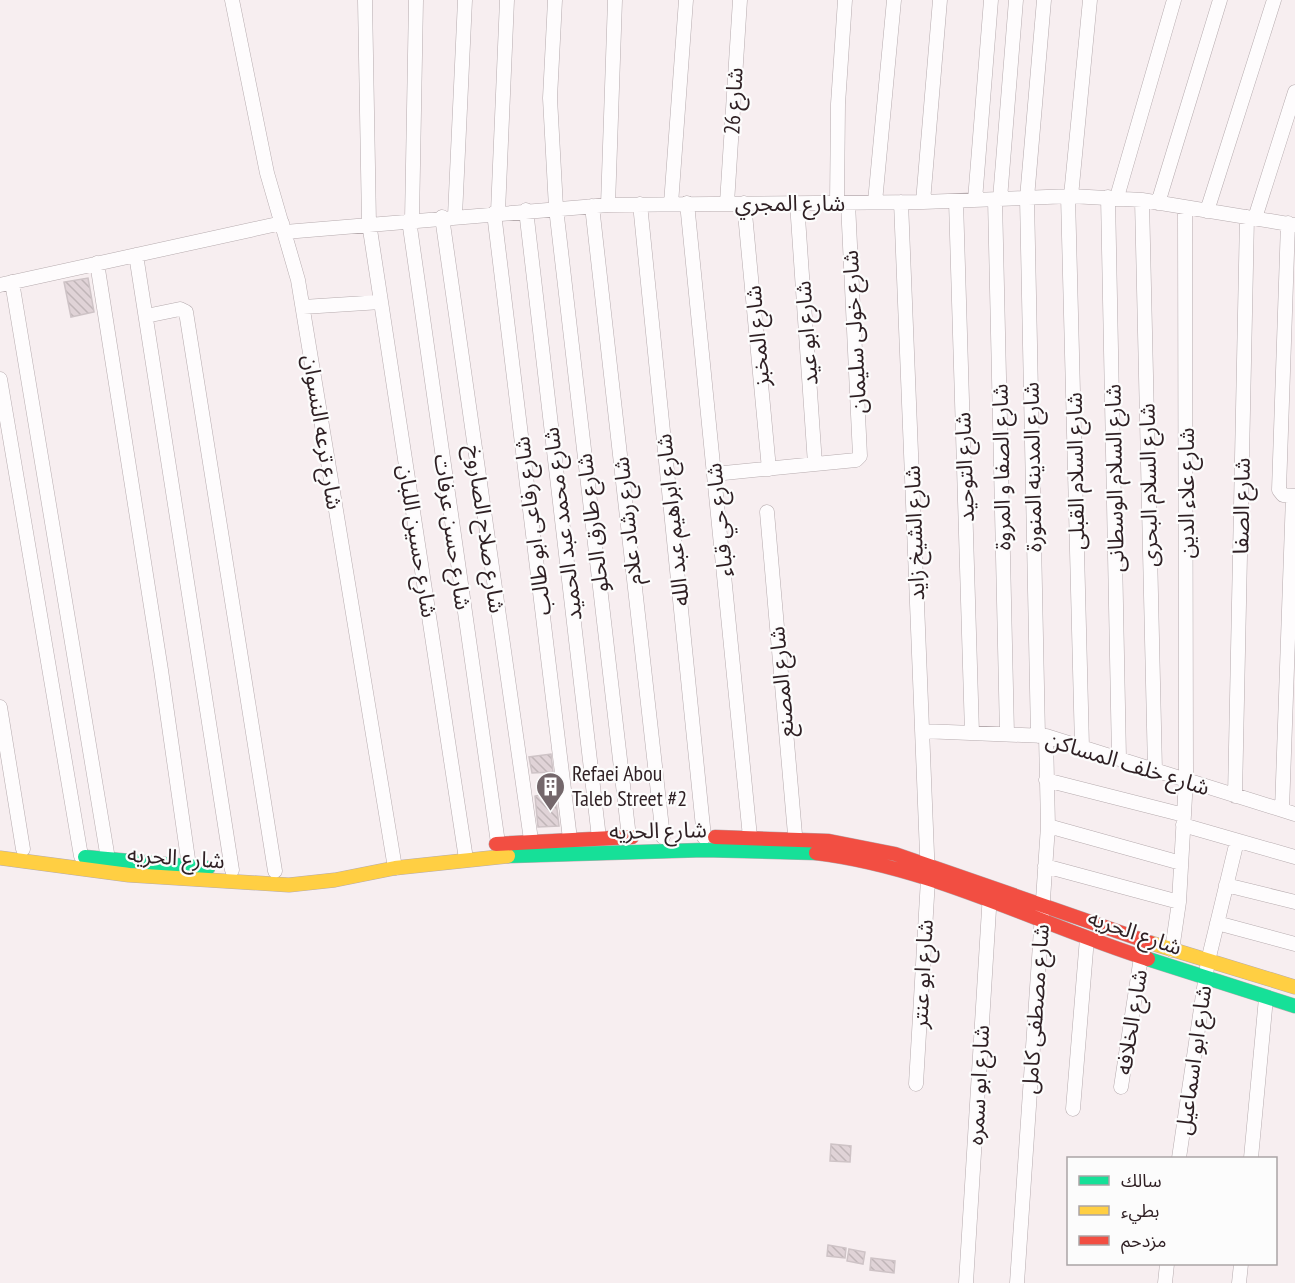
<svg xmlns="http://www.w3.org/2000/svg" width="1295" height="1283" viewBox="0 0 1295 1283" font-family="'PT Sans Narrow','Noto Sans Arabic',sans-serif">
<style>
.building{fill:url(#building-back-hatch);stroke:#cec3c6;stroke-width:1.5}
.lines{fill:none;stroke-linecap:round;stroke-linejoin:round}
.street-casing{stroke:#b6abae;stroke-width:15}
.fast-casing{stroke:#b6abae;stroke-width:15}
.slow-casing{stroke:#b6abae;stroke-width:15}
.jam-casing{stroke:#b6abae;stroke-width:15}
.street{stroke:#fefcfd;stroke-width:14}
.fast{stroke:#16e098;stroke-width:14}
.slow{stroke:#ffcf43;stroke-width:14}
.jam{stroke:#f24e42;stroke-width:14}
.labels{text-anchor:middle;stroke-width:4.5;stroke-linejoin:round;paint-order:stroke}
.street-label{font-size:22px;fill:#2e1f23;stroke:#fcfcfc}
.poi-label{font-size:22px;fill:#2e1f23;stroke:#fcfcfc;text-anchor:start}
</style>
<defs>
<pattern id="building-back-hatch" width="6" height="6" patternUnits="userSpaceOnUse" patternTransform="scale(1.5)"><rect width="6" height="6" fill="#e0d3d7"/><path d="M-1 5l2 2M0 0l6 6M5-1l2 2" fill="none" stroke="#c0b5b8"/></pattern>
</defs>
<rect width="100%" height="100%" fill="#f7eef0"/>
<path class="building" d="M 88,278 L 94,312 L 71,317 L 64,282 Z
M 551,754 L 553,772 L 532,773 L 529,757 Z
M 555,792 L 559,826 L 538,827 L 535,796 Z
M 831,1144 L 851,1146 L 850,1162 L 830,1161 Z
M 828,1245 L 846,1248 L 845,1258 L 827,1256 Z
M 849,1249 L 865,1252 L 863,1264 L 847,1261 Z
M 871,1258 L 895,1261 L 894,1273 L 870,1270 Z"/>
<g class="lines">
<defs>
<path id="street" d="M 232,0 L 267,173 L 298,280 L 395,868
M 365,0 L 369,223 L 466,859
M 555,0 L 550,98 L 556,208 L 629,837
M 1068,196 L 1082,747
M 1071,196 L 1090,0
M 1108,197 L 1119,758
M 1117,197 L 1174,0
M 995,199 L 1007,734
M 1000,199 L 1016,0
M 975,200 L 991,0
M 1142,200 L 1155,770
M 956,201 L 972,733
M 875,202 L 894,0
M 901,202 L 928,879 L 916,1084
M 923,202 L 940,0
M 687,203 L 750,837
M 727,203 L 740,0
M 744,203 L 769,469
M 797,203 L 815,464
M 837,203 L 838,104 L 845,0
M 1158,203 L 1220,0
M 640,204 L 704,837
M 671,204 L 686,0
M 608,205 L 615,0
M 592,206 L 663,837
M 526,210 L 599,838
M 1207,211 L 1274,0
M 498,212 L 507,0
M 494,213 L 570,839
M 455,216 L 465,0
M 442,217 L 531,840
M 1255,218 L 1295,92
M 409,220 L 498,843
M 412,220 L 416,0
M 1288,223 L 1279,490 L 1283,495 L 1295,496
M 285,232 L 608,205 L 923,202 L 1071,196 L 1142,200 L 1295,225
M 136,255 L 232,870
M 97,263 L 161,670 L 189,866
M 12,282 L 108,859
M 0,285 L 282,223
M 303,307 L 381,302
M 146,316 L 180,309 L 186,312 L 275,871
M 0,379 L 81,856
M 714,474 L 856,460 L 860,456 L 848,203
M 767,512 L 796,846
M 0,707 L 23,849
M 922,731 L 1046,736 L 1295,814
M 1038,736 L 1027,198 L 1044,0
M 1046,780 L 1184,815
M 1235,796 L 1247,217
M 1282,810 L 1293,496
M 1183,825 L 1295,857
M 1048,826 L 1181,863
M 1045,866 L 1179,902
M 1226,885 L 1295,902
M 1217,923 L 1295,944
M 1172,950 L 1179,902 L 1186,779 L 1185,207
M 1121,1087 L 1141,957
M 1073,1109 L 1087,938
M 1179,1158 L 1208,961 L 1237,841
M 1251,1158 L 1266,998
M 966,1283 L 990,893
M 1017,1283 L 1048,826 L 1046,736
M 1165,1283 L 1167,1264
M 1239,1283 L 1241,1264"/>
<path id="fast" d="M 508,856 L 704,850 L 816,853
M 85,857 L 208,868
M 1148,959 L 1295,1006"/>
<path id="slow" d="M 0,858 L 129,875 L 289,885 L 335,880 L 395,868 L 508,856
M 1151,943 L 1295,987"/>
<path id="jam" d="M 715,837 L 829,841 L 895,854 L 1151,943
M 496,844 L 632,837
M 816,853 C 932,867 1038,924 1148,959"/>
</defs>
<use href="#street" class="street-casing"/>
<use href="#fast" class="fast-casing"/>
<use href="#slow" class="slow-casing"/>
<use href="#jam" class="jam-casing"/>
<use href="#street" class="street"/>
<use href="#fast" class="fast"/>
<use href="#slow" class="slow"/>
<use href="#jam" class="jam"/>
</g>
<defs>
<symbol id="building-pin" viewBox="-11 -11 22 30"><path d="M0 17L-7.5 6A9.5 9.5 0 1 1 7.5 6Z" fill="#74676b" stroke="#fcfcfc"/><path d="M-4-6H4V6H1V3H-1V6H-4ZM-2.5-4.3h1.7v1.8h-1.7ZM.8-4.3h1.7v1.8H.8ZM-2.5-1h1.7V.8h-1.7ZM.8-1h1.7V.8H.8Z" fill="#fff"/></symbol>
</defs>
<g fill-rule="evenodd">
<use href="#building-pin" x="534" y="770" width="33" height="45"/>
</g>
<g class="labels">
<g class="street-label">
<text transform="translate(733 101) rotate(-87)" y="8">شارع 26</text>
<text x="790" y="211">شارع المجري</text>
<text transform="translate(854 332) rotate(-93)" y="8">شارع خولى سليمان</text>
<text transform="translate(806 333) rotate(-94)" y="8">شارع ابو عيد</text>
<text transform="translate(757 336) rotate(-95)" y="8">شارع المخبز</text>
<text transform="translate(323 432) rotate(81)" y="8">شارع ترعه النسوان</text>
<text transform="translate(964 467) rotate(-92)" y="8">شارع التوحيد</text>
<text transform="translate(1001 467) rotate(-91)" y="8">شارع الصفا و المروة</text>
<text transform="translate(1032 467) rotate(-91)" y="8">شارع المدينه المنورة</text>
<text transform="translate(1075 471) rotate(-91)" y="8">شارع السلام القبلى</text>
<text transform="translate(1114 478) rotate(-91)" y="8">شارع السلام الوسطانى</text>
<text transform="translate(1148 485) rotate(-91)" y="8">شارع السلام البحرى</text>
<text transform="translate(1186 493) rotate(-90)" y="8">شارع علاء الدين</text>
<text transform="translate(1241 506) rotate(-89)" y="8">شارع الصفا</text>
<text transform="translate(672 520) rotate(-96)" y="8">شارع ابراهيم عبد الله</text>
<text transform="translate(719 520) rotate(-96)" y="8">شارع حي قباء</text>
<text transform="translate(627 521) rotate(-96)" y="8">شارع رشاد علام</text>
<text transform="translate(592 523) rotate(-97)" y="8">شارع طارق الحلو</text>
<text transform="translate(562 524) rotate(-97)" y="8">شارع محمد عبد الحميد</text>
<text transform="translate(532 526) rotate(-97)" y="8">شارع رفاعى ابو طالب</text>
<text transform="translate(486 529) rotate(82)" y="8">شارع صلاح الصاروخ</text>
<text transform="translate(453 532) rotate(82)" y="8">شارع حسن عرفات</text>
<text transform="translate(914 533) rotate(-92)" y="8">شارع الشيخ زايد</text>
<text transform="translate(418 541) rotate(81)" y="8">شارع حسين اللبان</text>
<text transform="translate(781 682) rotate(-95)" y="8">شارع المصنع</text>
<text transform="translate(1128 763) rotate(17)" y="8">شارع خلف المساكن</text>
<text transform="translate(658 830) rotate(-1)" y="8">شارع الحريه</text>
<text transform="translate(176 857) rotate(4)" y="8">شارع الحريه</text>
<text transform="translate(1135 932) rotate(19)" y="8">شارع الحريه</text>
<text transform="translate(922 974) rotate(-87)" y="8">شارع ابو عنتر</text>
<text transform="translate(1035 1009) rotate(-86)" y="8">شارع مصطفى كامل</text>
<text transform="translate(1131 1022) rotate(-81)" y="8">شارع الخلافه</text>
<text transform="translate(1193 1060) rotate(-82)" y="8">شارع ابو اسماعيل</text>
<text transform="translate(978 1085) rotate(-87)" y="8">شارع ابو سمره</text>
</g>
<g class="poi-label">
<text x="572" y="781">Refaei Abou<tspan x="572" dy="25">Taleb Street #2</tspan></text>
</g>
</g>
<rect x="1067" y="1157" width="210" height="108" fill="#fcfcfc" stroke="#aaa4a5" stroke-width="1.5"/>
<rect x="1079" y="1176" width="30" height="9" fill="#16e098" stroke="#aaa4a5" stroke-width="1.5"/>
<text x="1121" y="1187" font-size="18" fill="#2e1f23">سالك</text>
<rect x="1079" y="1206" width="30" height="9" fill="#ffcf43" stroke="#aaa4a5" stroke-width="1.5"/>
<text x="1121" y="1217" font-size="18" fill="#2e1f23">بطيء</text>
<rect x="1079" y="1236" width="30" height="9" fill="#f24e42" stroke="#aaa4a5" stroke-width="1.5"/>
<text x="1121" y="1247" font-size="18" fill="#2e1f23">مزدحم</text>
</svg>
